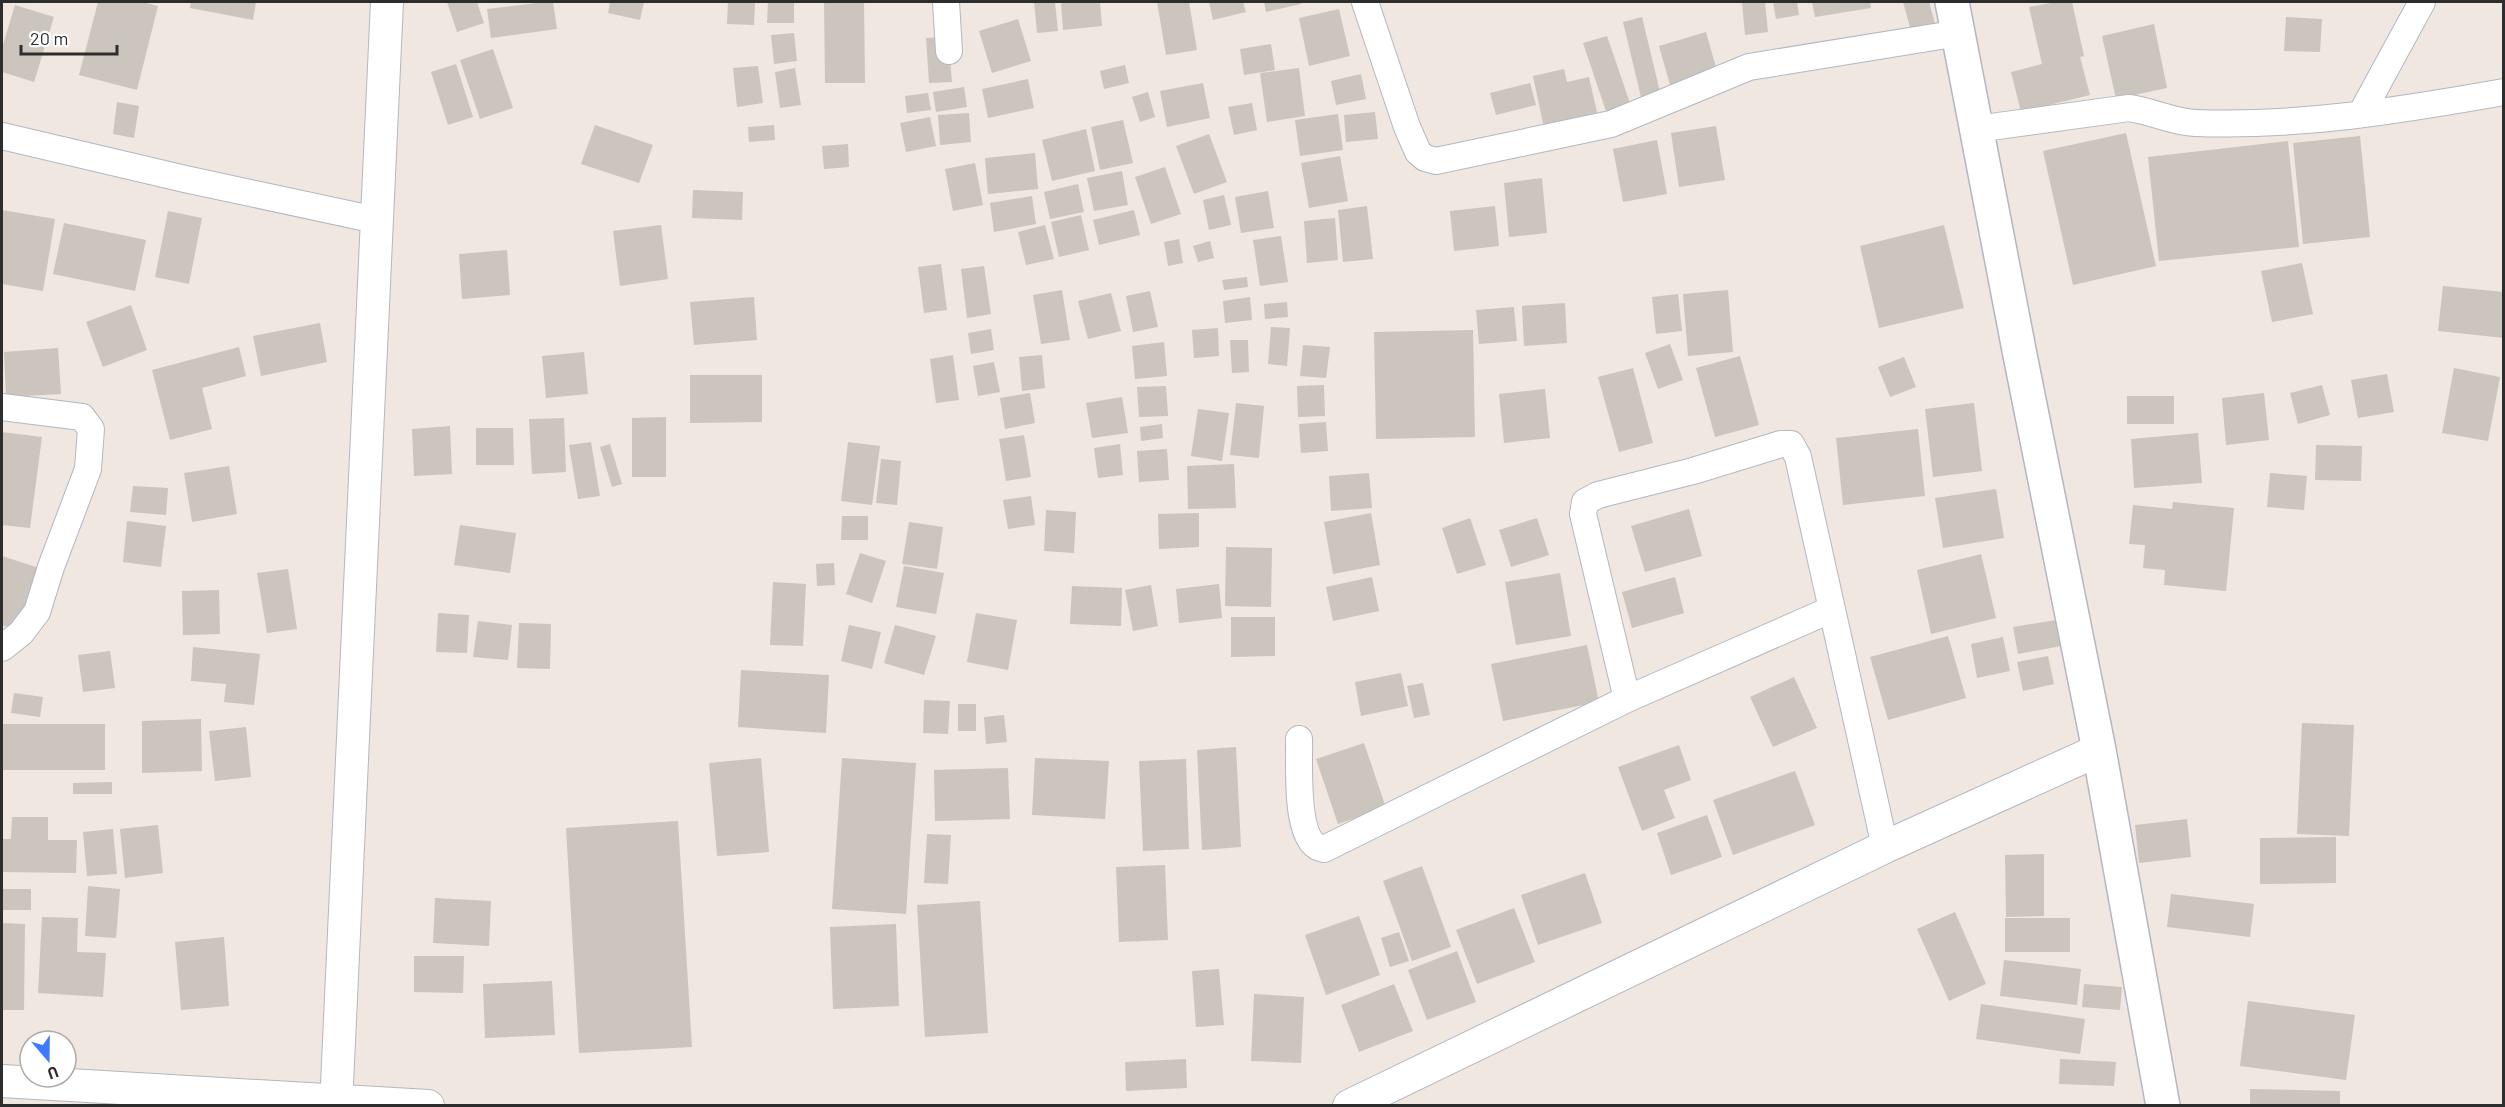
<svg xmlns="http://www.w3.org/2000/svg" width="2505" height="1107" viewBox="0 0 2505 1107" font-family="Barlow,sans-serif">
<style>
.building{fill:#cbc5be}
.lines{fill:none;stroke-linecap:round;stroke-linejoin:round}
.minor-casing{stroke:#b3b7c1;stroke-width:28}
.tertiary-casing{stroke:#b3b7c1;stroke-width:34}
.secondary-casing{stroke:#b3b7c1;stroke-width:36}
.minor{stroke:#fff;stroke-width:26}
.tertiary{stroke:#fff;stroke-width:32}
.secondary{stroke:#fff;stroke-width:33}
</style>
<rect width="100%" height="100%" fill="#efe7e0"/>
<path class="building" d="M 98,2 L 142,2 L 158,6 L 137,90 L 79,75 Z
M 191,2 L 256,2 L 253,20 L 190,8 Z
M 447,2 L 477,2 L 484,23 L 457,32 Z
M 545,2 L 553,2 L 557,29 L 491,38 L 487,9 Z
M 610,2 L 644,2 L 640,20 L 608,13 Z
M 728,2 L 755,2 L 754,25 L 727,24 Z
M 768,2 L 794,2 L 794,23 L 767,23 Z
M 824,2 L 864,2 L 865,83 L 825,83 Z
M 1034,2 L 1055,2 L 1058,31 L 1037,33 Z
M 1061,2 L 1100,2 L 1102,26 L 1063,30 Z
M 1157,2 L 1189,2 L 1197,50 L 1166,55 Z
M 1209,2 L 1243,2 L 1246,12 L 1213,20 Z
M 1264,2 L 1300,2 L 1301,4 L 1266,12 Z
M 1742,2 L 1765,2 L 1768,32 L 1745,35 Z
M 1773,2 L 1797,2 L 1799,15 L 1776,19 Z
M 1812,2 L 1870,2 L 1871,8 L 1815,17 Z
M 1903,2 L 1929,2 L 1936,27 L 1912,34 Z
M 2056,2 L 2072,2 L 2084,56 L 2080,57 L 2090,95 L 2021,112 L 2011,72 L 2042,64 L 2029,7 Z
M 15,5 L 54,17 L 34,82 L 2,72 L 2,48 Z
M 1339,9 L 1350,56 L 1309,66 L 1299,18 Z
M 1642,17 L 1660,92 L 1641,97 L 1623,22 Z
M 2286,17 L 2322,19 L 2320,52 L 2284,51 Z
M 1018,19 L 1031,61 L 992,73 L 979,31 Z
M 2154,24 L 2167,88 L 2116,99 L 2102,36 Z
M 1706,32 L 1719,78 L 1672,92 L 1659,46 Z
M 794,33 L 797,61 L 774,64 L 771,35 Z
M 1607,36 L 1632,109 L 1608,117 L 1583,43 Z
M 948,37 L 952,82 L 929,83 L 926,38 Z
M 1271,44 L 1275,70 L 1244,75 L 1240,49 Z
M 493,49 L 513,108 L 480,119 L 460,60 Z
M 456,64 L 473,117 L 448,125 L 431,72 Z
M 1125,65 L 1129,83 L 1104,89 L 1100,71 Z
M 758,66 L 763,103 L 737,107 L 733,68 Z
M 795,68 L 801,105 L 780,108 L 775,72 Z
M 1299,68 L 1305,116 L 1267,122 L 1260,73 Z
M 1564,69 L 1567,82 L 1589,77 L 1599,121 L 1545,133 L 1533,76 Z
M 1361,74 L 1366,99 L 1336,105 L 1331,81 Z
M 1028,79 L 1034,108 L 988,118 L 982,89 Z
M 1203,83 L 1210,118 L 1167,127 L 1160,91 Z
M 1530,83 L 1536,105 L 1496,115 L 1490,93 Z
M 964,87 L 967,107 L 936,112 L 933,92 Z
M 1148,92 L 1155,117 L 1140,122 L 1132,97 Z
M 928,93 L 931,110 L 907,113 L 905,96 Z
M 117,102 L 139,106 L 134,138 L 113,134 Z
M 1252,103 L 1257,130 L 1234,135 L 1228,107 Z
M 1375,112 L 1378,139 L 1346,142 L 1344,115 Z
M 969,113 L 971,142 L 940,145 L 938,115 Z
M 1338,114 L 1343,150 L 1300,156 L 1295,120 Z
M 930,117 L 936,146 L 906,152 L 900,123 Z
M 1123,120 L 1133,163 L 1100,170 L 1091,127 Z
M 595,125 L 653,145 L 639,183 L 581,164 Z
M 774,125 L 775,140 L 749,142 L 748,127 Z
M 1716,126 L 1725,180 L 1679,187 L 1671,133 Z
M 1086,129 L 1095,171 L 1052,181 L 1042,140 Z
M 2126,133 L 2156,266 L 2073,285 L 2043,151 Z
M 1209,134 L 1227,182 L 1194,194 L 1176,146 Z
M 2360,136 L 2370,237 L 2303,244 L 2293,143 Z
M 1657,140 L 1667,194 L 1623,202 L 1613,149 Z
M 2288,141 L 2299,247 L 2159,261 L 2148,157 Z
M 848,144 L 849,167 L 824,169 L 822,146 Z
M 1035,153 L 1038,189 L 988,194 L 985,158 Z
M 1340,156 L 1348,201 L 1309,208 L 1301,163 Z
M 975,163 L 983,205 L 953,211 L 945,169 Z
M 1165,167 L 1181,214 L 1151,224 L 1135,177 Z
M 1122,171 L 1128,205 L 1094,211 L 1087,178 Z
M 1542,178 L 1547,233 L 1509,237 L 1504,183 Z
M 1078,184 L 1084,212 L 1050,219 L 1044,192 Z
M 693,190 L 743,192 L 742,220 L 692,218 Z
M 1268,191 L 1274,228 L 1241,233 L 1235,197 Z
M 1224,195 L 1231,225 L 1209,230 L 1203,200 Z
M 1032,196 L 1036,224 L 994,232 L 990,203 Z
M 1367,206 L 1373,259 L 1343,262 L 1338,210 Z
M 1495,206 L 1499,246 L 1454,251 L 1450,211 Z
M 2,210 L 55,219 L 43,291 L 2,284 Z
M 1134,210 L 1140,235 L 1099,245 L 1093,220 Z
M 168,211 L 202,218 L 189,284 L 155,277 Z
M 1081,215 L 1089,250 L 1059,257 L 1051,222 Z
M 1335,218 L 1338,260 L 1307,263 L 1304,221 Z
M 64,223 L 146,240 L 135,291 L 53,274 Z
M 661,225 L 668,279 L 620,286 L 613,231 Z
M 1045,225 L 1054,259 L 1026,265 L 1018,232 Z
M 1944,225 L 1964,308 L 1879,328 L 1860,246 Z
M 1281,236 L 1288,282 L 1260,286 L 1253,240 Z
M 1179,239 L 1183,263 L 1168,266 L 1164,242 Z
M 1210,241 L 1214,258 L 1198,262 L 1193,246 Z
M 507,250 L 510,295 L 462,299 L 459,254 Z
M 2302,263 L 2313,314 L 2272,322 L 2261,271 Z
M 941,264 L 947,310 L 924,313 L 918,267 Z
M 984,266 L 991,314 L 967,318 L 961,269 Z
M 1247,277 L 1248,287 L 1224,290 L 1222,280 Z
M 2443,286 L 2504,292 L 2504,338 L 2438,331 Z
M 1062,290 L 1070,340 L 1041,344 L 1033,295 Z
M 1728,290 L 1733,352 L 1688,356 L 1683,294 Z
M 1150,291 L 1158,327 L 1133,332 L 1126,296 Z
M 1111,293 L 1121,331 L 1088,339 L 1078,301 Z
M 1678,294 L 1682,331 L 1656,334 L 1652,297 Z
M 754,297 L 757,340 L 694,345 L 690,302 Z
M 1250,297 L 1252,320 L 1225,323 L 1223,301 Z
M 1287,302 L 1288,317 L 1265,319 L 1264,304 Z
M 1565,303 L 1567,343 L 1524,346 L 1522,306 Z
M 131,305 L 147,350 L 103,367 L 86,322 Z
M 1514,307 L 1517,341 L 1479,344 L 1476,310 Z
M 320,323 L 327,362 L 261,376 L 253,336 Z
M 1271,327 L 1290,328 L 1287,366 L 1268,364 Z
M 1218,328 L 1219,356 L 1194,358 L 1192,330 Z
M 991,329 L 994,350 L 971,354 L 968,333 Z
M 1473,330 L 1475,437 L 1376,439 L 1374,332 Z
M 1230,340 L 1248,340 L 1249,372 L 1232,373 Z
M 1164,342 L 1167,376 L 1135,379 L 1132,346 Z
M 1670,344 L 1683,380 L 1658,389 L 1645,353 Z
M 1303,345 L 1330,347 L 1326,378 L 1300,376 Z
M 239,347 L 246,376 L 202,388 L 212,429 L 170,440 L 152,370 Z
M 58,348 L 61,394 L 6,397 L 4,352 Z
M 584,352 L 588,394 L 546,398 L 542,356 Z
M 953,355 L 959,400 L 936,403 L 930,359 Z
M 1042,355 L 1045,388 L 1022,391 L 1019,357 Z
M 1740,356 L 1759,425 L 1715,437 L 1696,368 Z
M 1904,357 L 1916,387 L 1890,397 L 1878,367 Z
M 994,362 L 1000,392 L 978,396 L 973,366 Z
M 1633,368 L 1653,443 L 1619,452 L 1598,377 Z
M 2454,368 L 2500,377 L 2488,441 L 2442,433 Z
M 2387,374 L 2394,412 L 2358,418 L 2351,380 Z
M 690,375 L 762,375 L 762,422 L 690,423 Z
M 1324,385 L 1325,416 L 1298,417 L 1297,386 Z
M 2322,385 L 2330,415 L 2298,424 L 2290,393 Z
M 1166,386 L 1168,416 L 1139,417 L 1137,387 Z
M 1545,389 L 1550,438 L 1504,443 L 1499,394 Z
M 1030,393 L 1035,423 L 1005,429 L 1000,398 Z
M 2264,393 L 2269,440 L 2226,445 L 2222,398 Z
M 2127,396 L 2174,396 L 2174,424 L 2127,424 Z
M 1122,397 L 1128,433 L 1092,438 L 1086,403 Z
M 1236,403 L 1264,406 L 1259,458 L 1230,455 Z
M 1974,403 L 1982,471 L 1933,477 L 1925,409 Z
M 1198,409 L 1229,413 L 1222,461 L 1191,456 Z
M 666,417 L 666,477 L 632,477 L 632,418 Z
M 564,418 L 566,472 L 532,474 L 529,419 Z
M 1326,422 L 1328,451 L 1301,453 L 1299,424 Z
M 1162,424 L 1163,438 L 1141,441 L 1140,427 Z
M 450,426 L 452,474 L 414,476 L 412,429 Z
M 476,428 L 513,428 L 514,465 L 476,465 Z
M 1918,429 L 1925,496 L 1843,505 L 1836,438 Z
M 2,432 L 42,437 L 30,528 L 2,525 Z
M 2198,433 L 2202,483 L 2134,488 L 2131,439 Z
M 1024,435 L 1031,477 L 1006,481 L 999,439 Z
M 591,442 L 600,496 L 578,499 L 569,445 Z
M 848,442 L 880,446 L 872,505 L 841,501 Z
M 610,444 L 622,484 L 612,487 L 600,447 Z
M 1120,444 L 1123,475 L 1098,478 L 1094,448 Z
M 2316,445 L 2362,446 L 2361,481 L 2315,480 Z
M 1167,449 L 1169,480 L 1139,482 L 1137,451 Z
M 881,459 L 901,461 L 897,505 L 876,503 Z
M 1234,464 L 1236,508 L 1188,509 L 1187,466 Z
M 229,466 L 237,514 L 192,522 L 184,473 Z
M 1369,473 L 1372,508 L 1331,511 L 1329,476 Z
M 2270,473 L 2307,476 L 2304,510 L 2267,507 Z
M 133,486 L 168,488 L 166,515 L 130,512 Z
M 1996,489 L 2004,538 L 1943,548 L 1935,498 Z
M 1031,496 L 1035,525 L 1008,529 L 1003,500 Z
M 2173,502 L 2234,508 L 2226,591 L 2164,585 L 2165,570 L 2143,568 L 2145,545 L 2129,544 L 2133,505 L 2172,509 Z
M 1689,509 L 1702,556 L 1645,572 L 1631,526 Z
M 1046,510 L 1076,512 L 1074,553 L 1044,551 Z
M 1199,513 L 1199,547 L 1159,549 L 1158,514 Z
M 1371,513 L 1380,565 L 1333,574 L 1324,522 Z
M 842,516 L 868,516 L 868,540 L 841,540 Z
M 1470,518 L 1486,565 L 1457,574 L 1442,528 Z
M 1537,518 L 1549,555 L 1511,567 L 1499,530 Z
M 127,521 L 166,526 L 161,567 L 123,562 Z
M 909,522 L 943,527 L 937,569 L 902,564 Z
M 460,525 L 516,533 L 510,573 L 454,565 Z
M 1226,547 L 1272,548 L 1271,607 L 1225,606 Z
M 860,553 L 886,561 L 872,603 L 846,594 Z
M 1981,554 L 1996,618 L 1931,634 L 1917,570 Z
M 2,556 L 39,568 L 18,631 L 2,625 Z
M 834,563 L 835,585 L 817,586 L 816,564 Z
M 904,566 L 944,573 L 936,614 L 896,607 Z
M 288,569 L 297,629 L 267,633 L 257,573 Z
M 1560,573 L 1571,636 L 1516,645 L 1505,582 Z
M 1372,577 L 1379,611 L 1333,621 L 1326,587 Z
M 1675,577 L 1684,613 L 1632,628 L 1622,592 Z
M 773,582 L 806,584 L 803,646 L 770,645 Z
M 1219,584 L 1222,618 L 1179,623 L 1176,589 Z
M 1151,585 L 1158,626 L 1133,631 L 1125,590 Z
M 1072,586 L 1122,588 L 1121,626 L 1070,624 Z
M 219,590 L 220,634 L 183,635 L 182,591 Z
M 438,613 L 469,615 L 467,653 L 436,652 Z
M 976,613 L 1017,620 L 1008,670 L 967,662 Z
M 1231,617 L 1275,617 L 1275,656 L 1231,657 Z
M 2056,620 L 2061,646 L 2018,654 L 2013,627 Z
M 478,621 L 512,625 L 508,660 L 473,657 Z
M 519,623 L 551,624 L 550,669 L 517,668 Z
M 849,625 L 881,632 L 872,669 L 841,661 Z
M 895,625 L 936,636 L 924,675 L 884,663 Z
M 1948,636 L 1966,698 L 1888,720 L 1870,657 Z
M 2003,637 L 2010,671 L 1977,678 L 1971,644 Z
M 1587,645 L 1599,702 L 1503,721 L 1491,664 Z
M 193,647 L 260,654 L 254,705 L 224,702 L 226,684 L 191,681 Z
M 110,651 L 115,688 L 83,692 L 78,655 Z
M 2048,656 L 2054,684 L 2023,691 L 2017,662 Z
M 741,670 L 829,675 L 826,733 L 738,727 Z
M 1401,673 L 1408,706 L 1361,716 L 1355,682 Z
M 1794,677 L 1817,728 L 1773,747 L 1750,697 Z
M 1423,683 L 1430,715 L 1414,718 L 1407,686 Z
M 14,693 L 43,697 L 40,717 L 11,713 Z
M 924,700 L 950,701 L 948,734 L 923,733 Z
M 958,704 L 976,704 L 976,731 L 958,731 Z
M 1004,715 L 1007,742 L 986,744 L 984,717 Z
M 201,719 L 202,771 L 142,773 L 142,721 Z
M 2302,723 L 2354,725 L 2349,836 L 2297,834 Z
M 2,724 L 105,724 L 105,770 L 2,770 Z
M 246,727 L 251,777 L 215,781 L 209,731 Z
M 1364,743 L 1386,808 L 1338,824 L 1316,759 Z
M 1679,745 L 1691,780 L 1664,790 L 1675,818 L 1642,831 L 1618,767 Z
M 1236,747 L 1241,847 L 1202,850 L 1197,750 Z
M 761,758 L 769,852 L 717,856 L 709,763 Z
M 842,758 L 916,763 L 906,914 L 832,909 Z
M 1035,758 L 1109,761 L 1105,819 L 1032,815 Z
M 1186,759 L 1189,849 L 1143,851 L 1139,761 Z
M 1008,768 L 1010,819 L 935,821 L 934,770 Z
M 1795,771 L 1815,825 L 1733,855 L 1713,800 Z
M 112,782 L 112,794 L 73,794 L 73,783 Z
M 1707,815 L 1722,857 L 1671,875 L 1657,833 Z
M 12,817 L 48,817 L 48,840 L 77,840 L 76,873 L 2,872 L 2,839 L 11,839 Z
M 2187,819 L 2191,857 L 2139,863 L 2135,825 Z
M 678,821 L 692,1047 L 579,1053 L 566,828 Z
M 158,825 L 163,873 L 125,878 L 120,829 Z
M 113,829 L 117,874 L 87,876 L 83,832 Z
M 927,834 L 951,835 L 948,884 L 924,883 Z
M 2336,837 L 2336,883 L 2260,884 L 2260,838 Z
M 2044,854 L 2044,916 L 2006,917 L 2005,855 Z
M 1165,865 L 1168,940 L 1119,942 L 1116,867 Z
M 1422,866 L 1451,947 L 1412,961 L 1383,881 Z
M 1585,873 L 1602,923 L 1538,945 L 1521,895 Z
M 88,886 L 120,889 L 116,938 L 85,936 Z
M 2,889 L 31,889 L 31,910 L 2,910 Z
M 2171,894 L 2254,904 L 2250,937 L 2167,927 Z
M 435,898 L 491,901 L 489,946 L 433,943 Z
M 980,901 L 988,1033 L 925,1037 L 917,905 Z
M 1514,908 L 1535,962 L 1477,984 L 1456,930 Z
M 1955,912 L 1986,984 L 1949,1001 L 1917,929 Z
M 1359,916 L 1380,975 L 1326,995 L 1305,935 Z
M 42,917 L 78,918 L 77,952 L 106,953 L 103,997 L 38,993 Z
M 2005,918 L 2070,918 L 2070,952 L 2005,952 Z
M 2,923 L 25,924 L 24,1010 L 2,1010 Z
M 896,924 L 899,1006 L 833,1009 L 830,927 Z
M 1399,932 L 1409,961 L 1390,967 L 1381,938 Z
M 224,937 L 229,1006 L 181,1010 L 175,942 Z
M 1457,951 L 1476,1002 L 1427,1020 L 1408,970 Z
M 414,956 L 464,956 L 463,993 L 414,992 Z
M 2004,960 L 2081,969 L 2077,1005 L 2000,996 Z
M 1219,969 L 1224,1025 L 1196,1027 L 1192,971 Z
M 552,981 L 555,1035 L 485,1038 L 483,984 Z
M 1394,984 L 1413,1031 L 1359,1052 L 1341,1005 Z
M 2084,984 L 2122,987 L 2120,1010 L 2082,1007 Z
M 1254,994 L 1304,997 L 1301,1063 L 1251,1061 Z
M 2248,1001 L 2355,1015 L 2346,1080 L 2240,1066 Z
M 1981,1004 L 2085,1019 L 2080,1054 L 1976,1039 Z
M 1186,1059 L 1187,1088 L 1126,1091 L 1125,1062 Z
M 2060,1059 L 2116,1062 L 2114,1086 L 2059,1084 Z
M 2250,1089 L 2340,1091 L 2340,1106 L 2250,1106 Z"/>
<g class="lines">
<defs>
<path id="minor" d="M 946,2 L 949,51
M 1365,2 L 1407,127 L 1418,152 L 1425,158 L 1436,161 L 1611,124 L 1749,67 L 1959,33
M 2361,114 L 2422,2
M 1976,129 L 2129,108 C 2152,111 2172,122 2195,123 C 2299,127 2402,110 2504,92
M 2,136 L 185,179 L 376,220
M 2,407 L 82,417 L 91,429 L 88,469 L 51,567 L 37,612 L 21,633 L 2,648
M 1627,699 L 1583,514 L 1585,502 L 1598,495 L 1693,471 L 1781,444 L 1791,444 L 1798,457 L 1885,847
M 1299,739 C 1300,763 1293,845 1324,849 L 1627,699 L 1830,610"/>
<path id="tertiary" d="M 2,1081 L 428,1106
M 336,1106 L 387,2
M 1349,1106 L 1885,847 L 2099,750"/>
<path id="secondary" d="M 1952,2 L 2020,355 L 2099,750 L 2163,1106"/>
</defs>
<use href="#minor" class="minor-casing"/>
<use href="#tertiary" class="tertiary-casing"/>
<use href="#secondary" class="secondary-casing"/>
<use href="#minor" class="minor"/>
<use href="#tertiary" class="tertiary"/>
<use href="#secondary" class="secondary"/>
</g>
<rect width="2505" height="1107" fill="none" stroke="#2d2d2d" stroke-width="6"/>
<g transform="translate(48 1059) rotate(160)"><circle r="28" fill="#ffffff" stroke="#ababab" stroke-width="1.5"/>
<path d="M0-4.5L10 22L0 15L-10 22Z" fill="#3f79fd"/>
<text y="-9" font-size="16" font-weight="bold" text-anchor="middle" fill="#2d2d2d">U</text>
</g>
<path d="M21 45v9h96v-9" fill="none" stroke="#2d2d2d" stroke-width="3"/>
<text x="30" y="45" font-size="18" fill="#2d2d2d" stroke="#ffffff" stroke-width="4.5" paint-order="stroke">20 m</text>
</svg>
